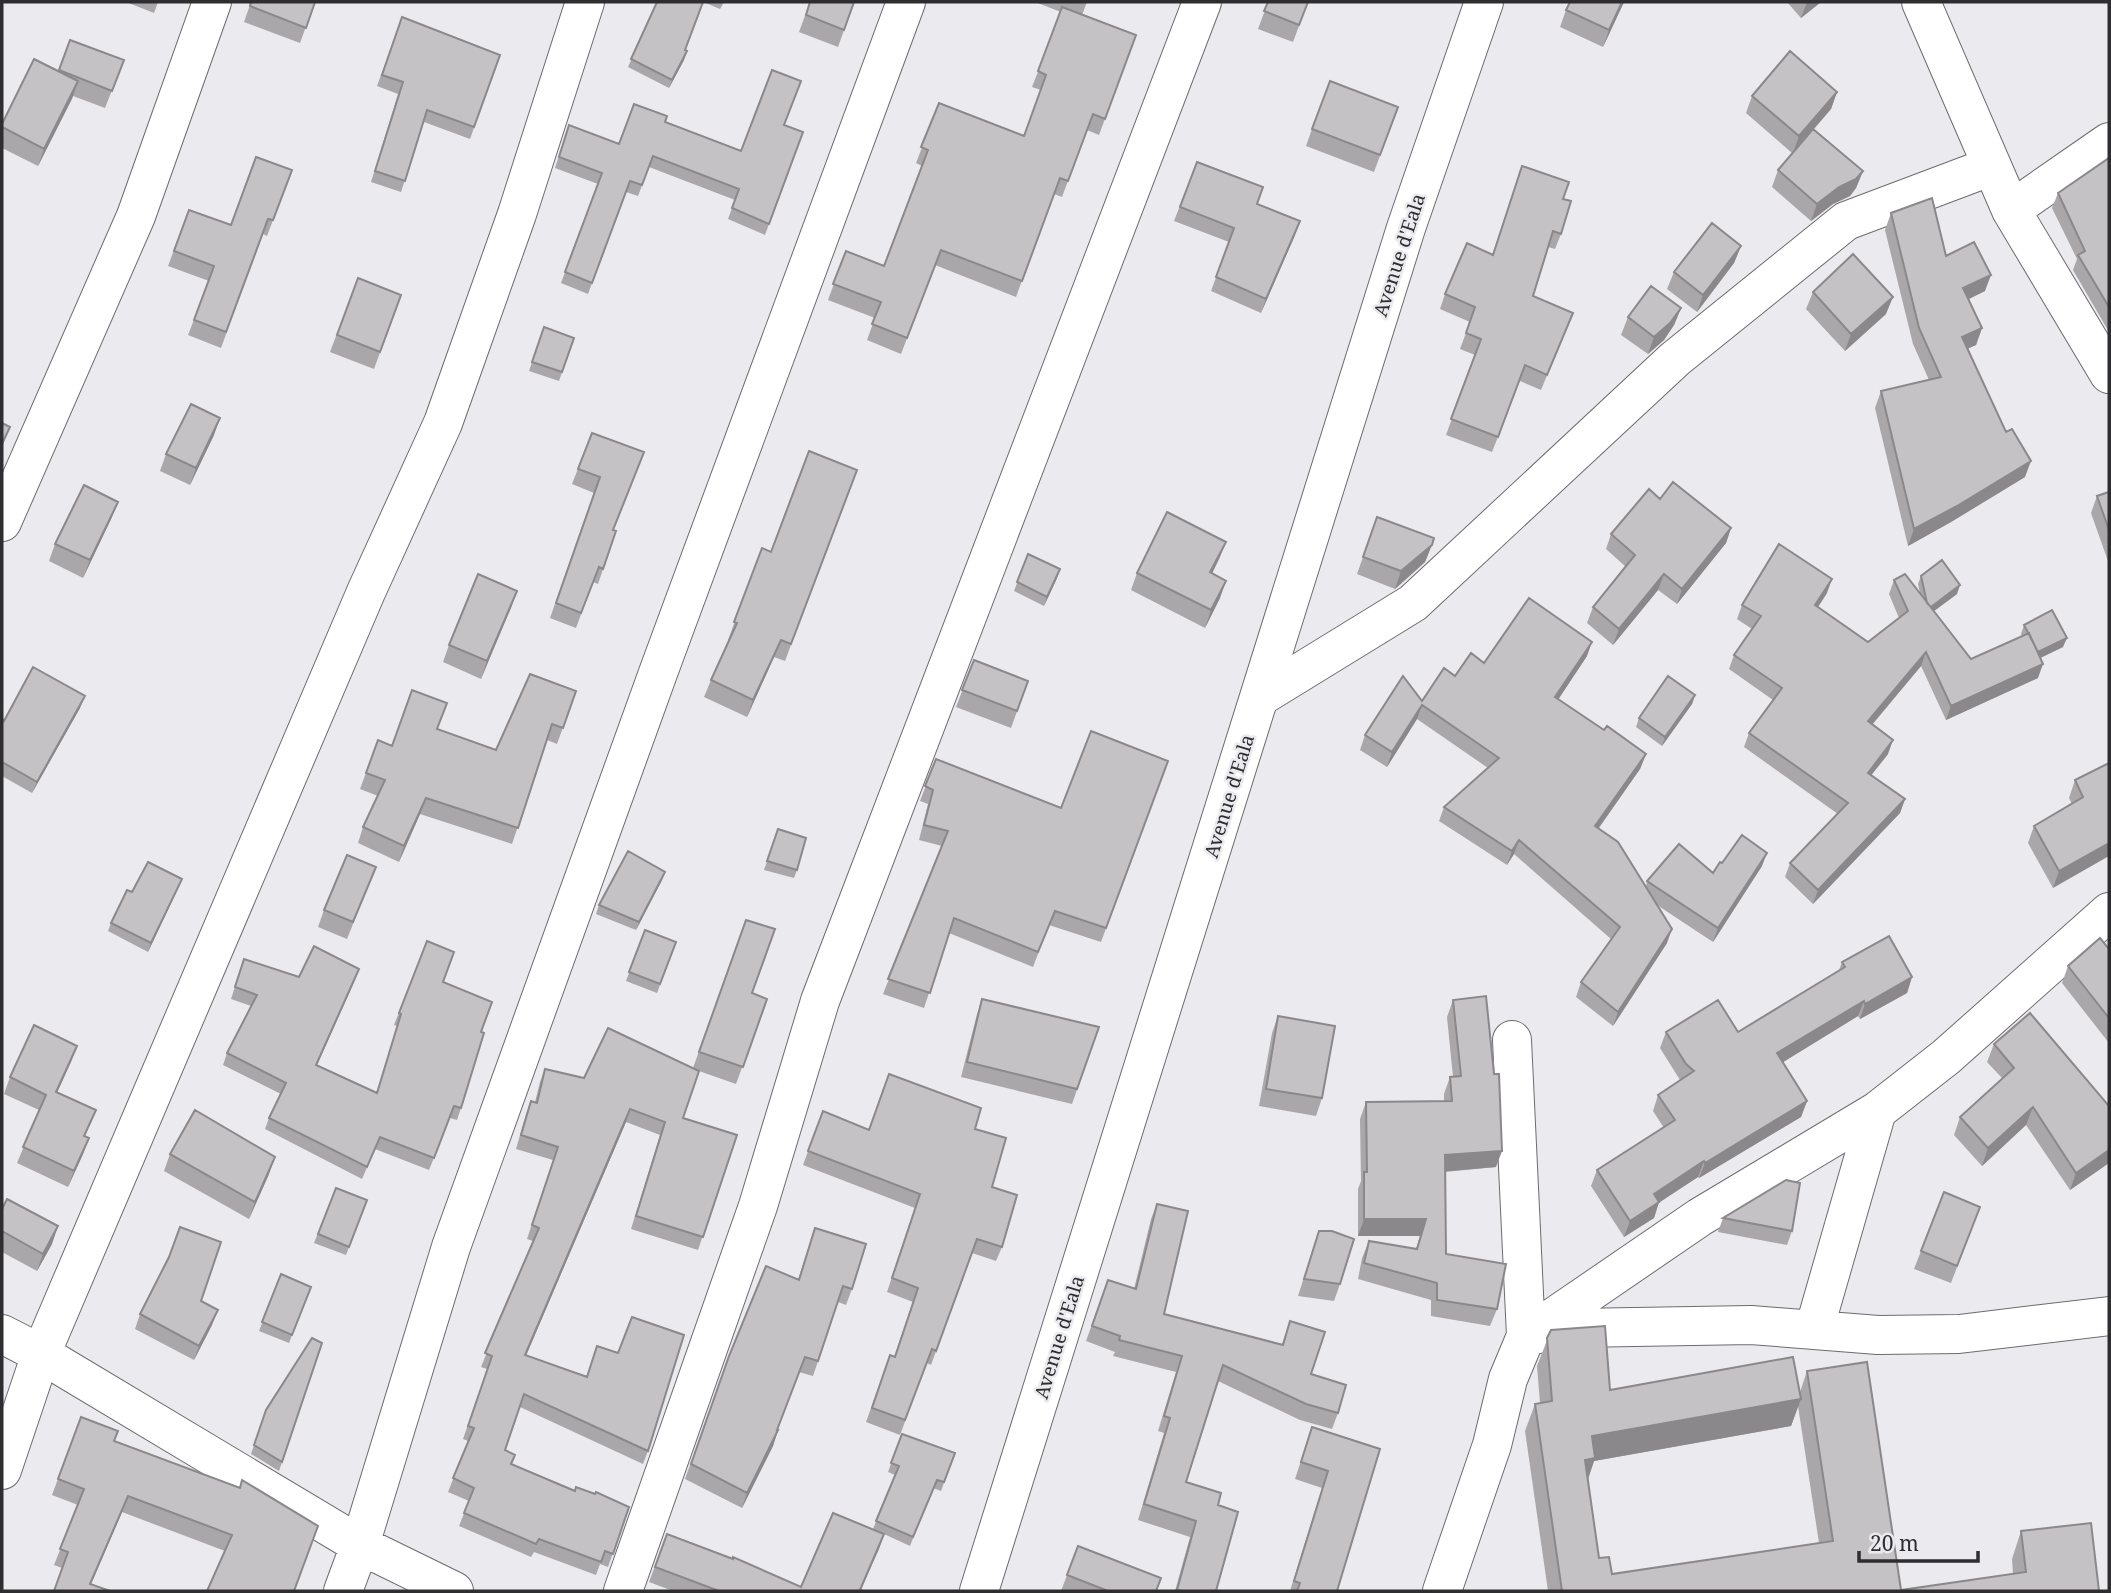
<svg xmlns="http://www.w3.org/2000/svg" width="2111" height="1593" viewBox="0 0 2111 1593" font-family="'Noto Serif',serif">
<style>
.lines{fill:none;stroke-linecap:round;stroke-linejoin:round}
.street-casing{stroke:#6d6b70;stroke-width:40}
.secondary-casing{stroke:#6d6b70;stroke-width:40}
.street{stroke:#fff;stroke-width:38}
.secondary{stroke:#fff;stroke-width:38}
.wall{fill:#a9a7aa;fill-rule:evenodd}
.shaded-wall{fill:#8a888b}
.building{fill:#c5c2c6;stroke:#8a888b;stroke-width:2}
.labels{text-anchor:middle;stroke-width:5;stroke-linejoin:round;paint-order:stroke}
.street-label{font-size:19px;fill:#2e2d30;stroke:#ebeaef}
</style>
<rect width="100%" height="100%" fill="#ebeaef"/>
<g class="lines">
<defs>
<path id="street" d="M 1921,2 L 2011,210 L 2109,374
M 2011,210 L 2109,142
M 2,522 L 136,216 L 212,2
M 1260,697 L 1413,603 L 1675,359 L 1846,221 L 1992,166
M 1512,1040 L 1526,1336 L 1576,1328 L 1751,1325 L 1878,1335 L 1959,1334 L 2109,1316
M 1814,1330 L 1877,1111
M 2,1334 L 41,1354 L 360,1545 L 454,1591
M 2,1470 L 41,1354 L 366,592 L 443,423 L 517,214 L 585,2
M 343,1591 L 360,1545 L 451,1247 L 658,673 L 906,2
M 623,1591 L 758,1206 L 820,1001 L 1202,2
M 1442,1591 L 1492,1445 L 1508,1379 L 1526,1336 L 1700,1217 L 1877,1111 L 1946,1057 L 2109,912"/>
<path id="secondary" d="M 979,1591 L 1406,228 L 1484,2"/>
</defs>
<use href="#street" class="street-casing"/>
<use href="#secondary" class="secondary-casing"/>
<use href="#street" class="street"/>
<use href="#secondary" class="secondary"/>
</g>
<path class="wall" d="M 126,2 L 158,2 L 154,13 Z
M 251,2 L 315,2 L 300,43 L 244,22 Z
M 657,2 L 724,2 L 720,9 L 703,2 L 685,50 L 684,60 L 669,88 L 628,67 Z
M 810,2 L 854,2 L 838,47 L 799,32 Z
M 1035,2 L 1087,2 L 1082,15 L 1136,35 L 1099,135 L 1087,130 L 1062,197 L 1054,194 L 1016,297 L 935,265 L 901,354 L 867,340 L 875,318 L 828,300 L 846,251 L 884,266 L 922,166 L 916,163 L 939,103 L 1024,136 L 1041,90 L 1032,87 L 1061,12 Z
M 1268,2 L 1308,2 L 1293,42 L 1258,29 Z
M 1624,2 L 1603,47 L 1560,27 L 1566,10 Z
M 1787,2 L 1821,2 L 1801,18 Z
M 402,17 L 500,55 L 470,139 L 424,122 L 401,192 L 371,182 L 398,94 L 377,86 Z
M 124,60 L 105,108 L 73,96 L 38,166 L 2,148 L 2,124 L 58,71 Z
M 1837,92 L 1831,109 L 1814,129 L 1863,171 L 1856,188 L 1850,196 L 1833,204 L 1811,221 L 1772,187 L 1778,170 L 1792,153 L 1746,113 L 1752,96 Z
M 1398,107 L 1374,172 L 1306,146 L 1312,129 Z
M 665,122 L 741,151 L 784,125 L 803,132 L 765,235 L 728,219 L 735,200 L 649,167 L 638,196 L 626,192 L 588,294 L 561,283 L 598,184 L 555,168 L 569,125 L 619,144 Z
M 2109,158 L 2109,332 L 2073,270 L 2077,259 L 2052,208 L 2058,193 Z
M 1197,162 L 1257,204 L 1295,235 L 1261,313 L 1211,291 L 1229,242 L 1174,221 Z
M 1522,166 L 1563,199 L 1561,234 L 1555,249 L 1548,247 L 1533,296 L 1573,313 L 1541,390 L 1520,381 L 1492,452 L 1446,435 L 1475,355 L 1460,349 L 1470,322 L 1440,309 L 1445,294 L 1493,255 Z
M 292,170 L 267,236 L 263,234 L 221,348 L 188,335 L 209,281 L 168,266 L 189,210 L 231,225 Z
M 1891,213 L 1946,256 L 1985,291 L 1968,299 L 1982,328 L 1976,345 L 1968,348 L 2025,477 L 1951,522 L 1908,546 L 1875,408 L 1881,391 L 1929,380 L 1913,344 L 1885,230 Z
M 1741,246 L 1734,263 L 1697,312 L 1667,289 L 1674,272 Z
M 358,278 L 401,295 L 374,369 L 330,352 Z
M 1813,292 L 1886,314 L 1845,351 L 1806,309 Z
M 1681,308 L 1674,325 L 1664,340 L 1648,354 L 1621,335 L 1628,317 Z
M 544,327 L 574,338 L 559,381 L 529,371 Z
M 592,433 L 614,530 L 616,531 L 598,584 L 593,582 L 576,628 L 550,618 L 594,493 L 572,484 Z
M 214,435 L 190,485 L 160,471 L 166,454 Z
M 857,470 L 785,661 L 774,657 L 747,717 L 704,697 L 711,680 L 729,640 L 728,640 L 762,548 L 771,552 Z
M 2109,492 L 2109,564 L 2091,513 L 2097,496 Z
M 1660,499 L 1731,528 L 1726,543 L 1677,604 L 1658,590 L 1613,645 L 1587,623 L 1593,607 L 1626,567 L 1606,549 L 1611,534 Z
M 118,502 L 111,519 L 83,578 L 49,561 L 55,544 Z
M 1377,517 L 1434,538 L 1425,562 L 1395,589 L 1357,574 Z
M 1226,542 L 1219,559 L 1212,573 L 1220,598 L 1205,628 L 1131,590 L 1137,573 Z
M 1028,554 L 1057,578 L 1044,606 L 1014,591 Z
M 1921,576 L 1957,594 L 1934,611 L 1971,659 L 2022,636 L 2021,634 L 2024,625 L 2063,647 L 2040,658 L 2038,678 L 1946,720 L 1921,666 L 1873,724 L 1888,754 L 1871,775 L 1905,799 L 1900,813 L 1813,904 L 1785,877 L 1790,863 L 1838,814 L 1744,747 L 1749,733 L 1773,700 L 1729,669 L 1734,655 L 1752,629 L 1737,619 L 1742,605 L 1827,593 L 1818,607 L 1868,642 L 1899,618 L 1889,594 L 1894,580 L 1920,593 L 1918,584 Z
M 517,591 L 481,679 L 443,662 L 449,645 Z
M 1587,656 L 1558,699 L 1604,730 L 1646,754 L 1640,769 L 1599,828 L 1646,886 L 1647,881 L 1713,873 L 1722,863 L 1762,866 L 1713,942 L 1657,905 L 1667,943 L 1613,1026 L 1576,997 L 1581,982 L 1611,939 L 1514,854 L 1507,865 L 1439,821 L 1444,807 L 1488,768 L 1417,719 L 1387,767 L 1360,750 L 1365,735 L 1422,701 L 1455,676 L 1484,663 Z
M 974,660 L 1028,681 L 1011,728 L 956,707 Z
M 576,691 L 557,744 L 547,740 L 512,844 L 420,814 L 399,862 L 358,843 L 363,827 L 378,796 L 360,789 L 378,740 L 392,746 L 496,750 Z
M 1695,695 L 1692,704 L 1662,746 L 1636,727 L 1639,718 Z
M 80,708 L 32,793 L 2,776 L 2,719 L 4,721 Z
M 936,759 L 1061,808 L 1168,761 L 1101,942 L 1049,925 L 1033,967 L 949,933 L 924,1008 L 883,994 L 942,846 L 919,840 L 928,804 L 920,801 Z
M 2109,763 L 2053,888 L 2028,843 L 2034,826 L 2072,804 L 2069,798 L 2075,780 Z
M 778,829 L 797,870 L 794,878 L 764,870 Z
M 376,867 L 347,939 L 318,927 L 324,910 Z
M 662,880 L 636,930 L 596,914 L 599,905 Z
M 178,888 L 148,952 L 108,931 L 111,923 Z
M 746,920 L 752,993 L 767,999 L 736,1084 L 699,1071 L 683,1118 L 737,1135 L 698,1250 L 631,1229 L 660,1135 L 626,1122 L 526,1356 L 587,1376 L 597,1346 L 648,1451 L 643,1464 L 520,1407 L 505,1450 L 511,1465 L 575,1491 L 595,1494 L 629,1507 L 608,1567 L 600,1564 L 596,1575 L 534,1552 L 531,1557 L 459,1526 L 469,1501 L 448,1492 L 468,1441 L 463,1439 L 487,1369 L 481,1367 L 533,1241 L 527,1239 L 553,1160 L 516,1149 L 526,1114 L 531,1101 L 535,1102 L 540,1082 L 545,1069 L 584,1078 L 693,1068 Z
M 645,930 L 676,942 L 657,993 L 626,981 Z
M 427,941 L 443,982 L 481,1032 L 461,1108 L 457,1120 L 450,1118 L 429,1170 L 375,1149 L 362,1179 L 265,1129 L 269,1118 L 281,1094 L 223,1065 L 227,1053 L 251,1006 L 231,999 L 244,959 L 299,977 L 359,969 L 317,1065 L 377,1093 L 397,1026 L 394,1025 Z
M 2109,949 L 2109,1043 L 2062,983 L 2068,966 Z
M 1842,962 L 1912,977 L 1907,993 L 1860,1019 L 1858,1016 L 1783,1062 L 1807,1101 L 1801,1117 L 1699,1178 L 1698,1177 L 1659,1202 L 1654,1218 L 1624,1237 L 1591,1186 L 1597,1170 L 1664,1128 L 1653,1111 L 1658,1095 L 1680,1080 L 1660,1048 L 1666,1032 L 1738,1032 L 1839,970 Z
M 982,999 L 1099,1027 L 1072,1104 L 961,1077 L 977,1014 Z
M 1453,1000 L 1496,1167 L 1445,1172 L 1446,1254 L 1497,1309 L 1490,1326 L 1431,1316 L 1431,1300 L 1358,1279 L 1362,1258 L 1369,1241 L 1416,1249 L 1420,1236 L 1358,1236 L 1358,1189 L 1361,1181 L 1360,1119 L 1366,1102 L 1444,1101 L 1444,1094 L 1450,1077 L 1453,1077 L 1447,1017 Z
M 1278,1016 L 1322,1098 L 1316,1116 L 1259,1106 L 1272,1033 Z
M 1994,1044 L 2109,1106 L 2109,1163 L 2070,1190 L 2026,1125 L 1982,1166 L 1954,1135 L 1960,1117 L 2002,1078 L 1987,1062 Z
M 77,1046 L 57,1092 L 96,1110 L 85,1136 L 89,1138 L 83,1154 L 68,1187 L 17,1163 L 39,1110 L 4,1094 L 10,1077 Z
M 823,1111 L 869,1130 L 975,1129 L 992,1187 L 1002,1247 L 996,1261 L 972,1253 L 931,1365 L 927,1363 L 900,1435 L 866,1422 L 890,1355 L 894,1357 L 913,1302 L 887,1292 L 915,1208 L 803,1165 Z
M 170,1154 L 269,1174 L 249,1219 L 164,1171 Z
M 336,1188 L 367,1200 L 346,1255 L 314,1243 Z
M 1944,1192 L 1980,1207 L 1951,1283 L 1914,1269 Z
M 1157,1204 L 1164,1314 L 1282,1344 L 1290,1321 L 1311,1374 L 1338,1413 L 1332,1429 L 1300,1420 L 1218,1381 L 1186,1482 L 1218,1505 L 1216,1591 L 1175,1591 L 1190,1537 L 1138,1520 L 1164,1433 L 1158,1431 L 1176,1372 L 1113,1356 L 1115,1352 L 1086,1341 L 1108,1280 L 1134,1289 L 1151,1219 Z
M 2,1209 L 52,1244 L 37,1271 L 2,1252 Z
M 1723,1218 L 1792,1231 L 1787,1245 L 1718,1232 Z
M 815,1228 L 852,1289 L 846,1305 L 838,1302 L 813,1376 L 799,1372 L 777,1430 L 778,1430 L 773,1446 L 742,1508 L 685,1479 L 729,1356 L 798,1280 Z
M 1319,1231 L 1340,1284 L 1334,1301 L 1298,1296 Z
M 281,1274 L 311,1287 L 289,1343 L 259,1331 Z
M 201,1301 L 212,1325 L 194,1360 L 135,1329 L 140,1314 Z
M 1551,1330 L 1610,1390 L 1800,1392 L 1807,1371 L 1901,1590 L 2013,1574 L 2012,1559 L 2021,1531 L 2099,1591 L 1548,1591 L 1525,1431 L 1535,1404 L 1540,1403 L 1537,1366 ZM 1798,1406 L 1819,1543 L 1612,1574 L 1599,1558 L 1588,1479 L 1594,1461 L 1791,1426 Z
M 322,1343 L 279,1471 L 251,1454 L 266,1410 Z
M 81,1417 L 114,1441 L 318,1526 L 225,1551 L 122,1512 L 91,1584 L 54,1591 L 62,1568 L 54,1565 L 78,1505 L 52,1495 Z
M 1312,1427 L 1380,1449 L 1337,1591 L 1290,1591 L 1322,1488 L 1295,1479 Z
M 902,1434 L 955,1453 L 941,1491 L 933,1488 L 910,1546 L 884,1534 L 861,1590 L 863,1591 L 673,1591 L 649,1582 L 667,1534 L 801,1587 L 873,1529 L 895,1475 L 888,1472 Z
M 1078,1546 L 1156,1591 L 1061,1591 Z"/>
<path class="shaded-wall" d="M 1622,2 L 1624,2 L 1603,47 L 1609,30 Z
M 1807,2 L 1821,2 L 1801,18 Z
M 687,51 L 684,60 L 669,88 L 672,80 Z
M 78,81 L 72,99 L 38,166 L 44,149 Z
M 1837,92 L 1831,109 L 1793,153 L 1799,136 Z
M 1863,171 L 1856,188 L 1850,196 L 1833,204 L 1811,221 L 1817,204 L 1839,187 Z
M 1300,221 L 1295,235 L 1261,313 L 1266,299 Z
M 1741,246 L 1734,263 L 1697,312 L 1703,295 Z
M 1991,275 L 1985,291 L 1957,305 L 1963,288 Z
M 1893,297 L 1886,314 L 1845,351 L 1851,334 Z
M 1681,308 L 1674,325 L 1664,340 L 1648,354 L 1654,337 Z
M 1982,328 L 1976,345 L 1956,354 L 1962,337 Z
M 220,418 L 214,435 L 190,485 L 196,468 Z
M 2031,461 L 2025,477 L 1951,522 L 1908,546 L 1914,529 Z
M 118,502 L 111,519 L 83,578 L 90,560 Z
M 1731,528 L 1726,543 L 1677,604 L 1682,589 Z
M 1226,542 L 1219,559 L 1204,590 L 1210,572 Z
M 1432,545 L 1425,562 L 1395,589 L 1401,571 Z
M 1060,569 L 1057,578 L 1044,606 L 1047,597 Z
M 1664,574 L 1658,590 L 1613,645 L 1619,629 Z
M 1832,579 L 1827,593 L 1810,619 L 1815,605 Z
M 1226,581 L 1220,598 L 1205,628 L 1211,610 Z
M 1960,585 L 1957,594 L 1926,617 L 1929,609 Z
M 517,591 L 511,608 L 481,679 L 487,661 Z
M 2067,638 L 2063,647 L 2034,661 L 2037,652 Z
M 781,640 L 774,657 L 747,717 L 753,700 Z
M 1592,642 L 1587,656 L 1550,712 L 1555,697 Z
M 1926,652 L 1921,666 L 1863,735 L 1868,721 Z
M 2043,664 L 2038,678 L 1946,720 L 1951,706 Z
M 1695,695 L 1692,704 L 1662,746 L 1665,737 Z
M 85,696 L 80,708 L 32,793 L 37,782 Z
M 1422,705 L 1417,719 L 1387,767 L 1392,752 Z
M 1893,740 L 1888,754 L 1862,787 L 1868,773 Z
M 1646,754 L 1640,769 L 1590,840 L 1595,826 Z
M 426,798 L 420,814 L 399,862 L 404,846 Z
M 1905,799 L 1900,813 L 1813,904 L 1818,890 Z
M 1519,840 L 1514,854 L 1507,865 L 1512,851 Z
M 2109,843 L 2109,856 L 2053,888 L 2059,871 Z
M 1767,853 L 1762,866 L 1713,942 L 1718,928 Z
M 665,872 L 662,880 L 636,930 L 639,922 Z
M 182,879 L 178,888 L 148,952 L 151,943 Z
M 1672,929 L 1667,943 L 1613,1026 L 1618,1012 Z
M 359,969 L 355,980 L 312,1076 L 316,1065 Z
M 1912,977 L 1907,993 L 1860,1019 L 1865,1004 Z
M 1864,1001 L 1858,1016 L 1772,1069 L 1777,1053 Z
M 77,1046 L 71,1062 L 50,1108 L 56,1092 Z
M 1807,1101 L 1801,1117 L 1699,1178 L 1705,1163 Z
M 2033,1107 L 2026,1125 L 1982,1166 L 1988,1148 Z
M 630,1109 L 626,1122 L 520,1369 L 525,1355 Z
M 89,1138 L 83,1154 L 68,1187 L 74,1171 Z
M 2109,1150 L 2109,1163 L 2070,1190 L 2076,1173 Z
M 1502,1151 L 1496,1167 L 1438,1172 L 1445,1155 Z
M 275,1157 L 269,1174 L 249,1219 L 255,1202 Z
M 1704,1161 L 1698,1177 L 1648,1210 L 1654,1194 Z
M 1659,1202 L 1654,1218 L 1624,1237 L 1630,1221 Z
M 1364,1219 L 1426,1219 L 1420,1236 L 1358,1236 Z
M 58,1226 L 52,1244 L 37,1271 L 43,1254 Z
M 218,1310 L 212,1325 L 194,1360 L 199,1346 Z
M 1801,1399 L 1791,1426 L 1594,1461 L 1586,1485 L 1575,1487 L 1592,1436 Z
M 778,1430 L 773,1446 L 742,1508 L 747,1493 Z
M 128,1496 L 122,1512 L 88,1591 Z
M 884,1534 L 879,1549 L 860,1591 Z"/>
<path class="building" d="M 251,2 L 315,2 L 306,28 L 250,6 Z
M 657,2 L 703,2 L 685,50 L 687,51 L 672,80 L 631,59 Z
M 810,2 L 854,2 L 844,30 L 806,15 Z
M 1268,2 L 1308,2 L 1299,25 L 1264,11 Z
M 1570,2 L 1622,2 L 1609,30 L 1566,10 Z
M 1062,7 L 1136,35 L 1105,119 L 1093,114 L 1068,181 L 1060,178 L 1022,281 L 941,250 L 907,338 L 872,324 L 881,302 L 833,284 L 846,251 L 884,266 L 928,150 L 921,147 L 939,103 L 1024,136 L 1046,75 L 1038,71 Z
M 402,17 L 500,55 L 474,127 L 427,110 L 405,181 L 375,171 L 403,82 L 382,75 Z
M 70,40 L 124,60 L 112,91 L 59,70 Z
M 1790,51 L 1837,92 L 1799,136 L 1752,96 Z
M 34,59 L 78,81 L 44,149 L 2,127 L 2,124 Z
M 772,70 L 801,81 L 784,125 L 803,132 L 769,224 L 732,208 L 739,189 L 653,156 L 642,185 L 630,181 L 592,283 L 565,272 L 602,173 L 559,157 L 569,125 L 619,144 L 634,104 L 667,116 L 665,122 L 741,151 Z
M 1330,81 L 1398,107 L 1380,155 L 1312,129 Z
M 1813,129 L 1863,171 L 1856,179 L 1839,187 L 1817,204 L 1778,170 Z
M 256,157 L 292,170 L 273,220 L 268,219 L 226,332 L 194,320 L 214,266 L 174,251 L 189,210 L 231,225 Z
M 2109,158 L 2109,307 L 2078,255 L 2085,251 L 2058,193 Z
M 1197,162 L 1263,187 L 1257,204 L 1300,221 L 1266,299 L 1216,277 L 1234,228 L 1180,207 Z
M 1522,166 L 1569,182 L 1563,199 L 1571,201 L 1561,234 L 1553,231 L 1533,296 L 1573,313 L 1547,375 L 1525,365 L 1498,437 L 1451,419 L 1481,339 L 1466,333 L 1475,307 L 1445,294 L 1467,243 L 1493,255 Z
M 1932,198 L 1946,256 L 1974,242 L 1991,275 L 1963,288 L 1982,328 L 1962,337 L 2006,432 L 2012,429 L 2031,461 L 1957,506 L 1914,529 L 1881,391 L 1941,377 L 1919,328 L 1891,213 Z
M 1712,223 L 1741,246 L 1703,295 L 1674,272 Z
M 1853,254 L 1893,297 L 1851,334 L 1813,292 Z
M 358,278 L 401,295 L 380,352 L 337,335 Z
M 1651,286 L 1681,308 L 1670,323 L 1654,337 L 1628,317 Z
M 544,327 L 574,338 L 562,372 L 532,362 Z
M 191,404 L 220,418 L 196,468 L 166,454 Z
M 2,423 L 10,427 L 2,444 Z
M 592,433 L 644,452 L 613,530 L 616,531 L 603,569 L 599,567 L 581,613 L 556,603 L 600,477 L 578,469 Z
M 809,451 L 857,470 L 791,644 L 781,640 L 753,700 L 711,680 L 737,623 L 734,622 L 762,548 L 771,552 Z
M 1673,482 L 1731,528 L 1682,589 L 1664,574 L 1619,629 L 1593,607 L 1635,555 L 1611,534 L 1649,489 L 1660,499 Z
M 84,485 L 118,502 L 90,560 L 55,544 Z
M 2109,492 L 2109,530 L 2097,496 Z
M 1167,512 L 1226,542 L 1210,572 L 1226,581 L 1211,610 L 1137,573 Z
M 1377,517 L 1434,538 L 1432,545 L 1401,571 L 1363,557 Z
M 1779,544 L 1832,579 L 1815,605 L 1868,642 L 1908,611 L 1894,580 L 1905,574 L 1971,659 L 2029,633 L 2043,664 L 1951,706 L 1926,652 L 1868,721 L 1893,740 L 1868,773 L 1905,799 L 1818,890 L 1790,863 L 1848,803 L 1749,733 L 1782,688 L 1734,655 L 1761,616 L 1742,605 Z
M 1028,554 L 1060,569 L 1047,597 L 1017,582 Z
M 1942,560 L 1960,585 L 1931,607 L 1927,603 L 1921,576 Z
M 478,574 L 517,591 L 487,661 L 449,645 Z
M 1529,598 L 1592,642 L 1555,697 L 1604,730 L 1607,726 L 1646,754 L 1595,826 L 1618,842 L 1672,929 L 1618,1012 L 1581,982 L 1620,927 L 1519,840 L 1512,851 L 1444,807 L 1499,758 L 1422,705 L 1392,752 L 1365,735 L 1403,676 L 1422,701 L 1444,668 L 1455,676 L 1471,653 L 1484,663 Z
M 2052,610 L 2067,638 L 2038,652 L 2024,625 Z
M 974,660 L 1028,681 L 1017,711 L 962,690 Z
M 33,667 L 85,696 L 37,782 L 2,762 L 2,719 L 4,721 Z
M 530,674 L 576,691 L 563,728 L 552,724 L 518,828 L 426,798 L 404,846 L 363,827 L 385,780 L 366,773 L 378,740 L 392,746 L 412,690 L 447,703 L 437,729 L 496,750 Z
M 1668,676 L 1695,695 L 1665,737 L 1639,718 Z
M 1091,731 L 1168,761 L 1106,928 L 1055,911 L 1038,952 L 954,918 L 930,993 L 888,979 L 948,831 L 924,825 L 933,790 L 925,786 L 936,759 L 1061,808 Z
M 2109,763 L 2109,843 L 2059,871 L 2034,826 L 2083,797 L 2075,780 Z
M 778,829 L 806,838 L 797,870 L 767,861 Z
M 1742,835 L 1767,853 L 1718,928 L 1647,881 L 1679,844 L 1713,873 L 1720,862 L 1722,863 Z
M 628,851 L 665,872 L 639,922 L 599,905 Z
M 347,855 L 376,867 L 353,922 L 324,910 Z
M 148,862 L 182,879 L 151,943 L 111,923 L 127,890 L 132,892 Z
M 746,920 L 775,929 L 752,993 L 767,999 L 743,1067 L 699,1052 Z
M 645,930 L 676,942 L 660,984 L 629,972 Z
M 1889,936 L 1912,977 L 1865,1004 L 1864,1001 L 1777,1053 L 1807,1101 L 1705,1163 L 1704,1161 L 1654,1194 L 1659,1202 L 1630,1221 L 1597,1170 L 1675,1120 L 1658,1095 L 1694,1071 L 1686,1064 L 1666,1032 L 1718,1000 L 1738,1032 L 1845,967 L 1842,962 Z
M 2100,938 L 2109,949 L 2109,1018 L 2068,966 Z
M 427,941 L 454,952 L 443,982 L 492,1002 L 481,1032 L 484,1033 L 461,1108 L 454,1106 L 434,1158 L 380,1137 L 367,1167 L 269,1118 L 286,1083 L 227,1053 L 257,995 L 235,987 L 244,959 L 299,977 L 314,946 L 359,969 L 316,1065 L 377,1093 L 401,1014 L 399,1013 Z
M 1486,996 L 1494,1074 L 1499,1074 L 1502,1151 L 1445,1155 L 1446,1254 L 1506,1264 L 1497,1309 L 1437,1300 L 1437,1283 L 1364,1263 L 1369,1241 L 1417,1249 L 1426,1219 L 1364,1219 L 1364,1172 L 1367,1172 L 1366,1102 L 1452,1101 L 1450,1077 L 1461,1076 L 1453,1000 Z
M 982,999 L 1099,1027 L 1077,1089 L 967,1062 Z
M 2030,1013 L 2109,1106 L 2109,1150 L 2076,1173 L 2033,1107 L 1988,1148 L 1960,1117 L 2014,1068 L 1994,1044 Z
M 1278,1016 L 1335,1026 L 1322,1098 L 1266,1089 Z
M 34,1025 L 77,1046 L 56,1092 L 96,1110 L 84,1136 L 89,1138 L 74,1171 L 23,1147 L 46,1095 L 10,1077 Z
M 608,1028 L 699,1071 L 683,1118 L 737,1135 L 703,1237 L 636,1216 L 665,1122 L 630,1109 L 525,1355 L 587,1377 L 597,1346 L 618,1353 L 632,1317 L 684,1335 L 648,1451 L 524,1394 L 505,1450 L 515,1455 L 511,1464 L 575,1491 L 576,1487 L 595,1494 L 596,1492 L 629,1507 L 613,1554 L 605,1551 L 601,1562 L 539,1539 L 536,1544 L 464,1513 L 474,1488 L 453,1478 L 474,1428 L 468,1426 L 492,1356 L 485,1353 L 539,1228 L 532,1225 L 558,1147 L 521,1135 L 531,1101 L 537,1103 L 545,1069 L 584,1078 Z
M 889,1074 L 981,1108 L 975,1129 L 1006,1138 L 992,1187 L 1017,1195 L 1002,1247 L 977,1239 L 936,1351 L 932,1349 L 905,1420 L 872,1408 L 890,1355 L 895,1357 L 918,1288 L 892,1278 L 920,1194 L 808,1151 L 823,1111 L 869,1130 Z
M 195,1110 L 275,1157 L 255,1202 L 170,1154 Z
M 1786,1180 L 1800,1183 L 1792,1231 L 1723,1218 Z
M 336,1188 L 367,1200 L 349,1247 L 318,1234 Z
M 1944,1192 L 1980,1207 L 1957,1266 L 1921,1251 Z
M 7,1199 L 58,1226 L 43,1254 L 2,1231 L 2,1209 Z
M 1157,1204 L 1188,1211 L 1164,1314 L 1283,1345 L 1290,1321 L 1325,1332 L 1311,1374 L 1346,1385 L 1338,1413 L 1306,1404 L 1223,1365 L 1186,1482 L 1221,1493 L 1218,1505 L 1238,1512 L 1216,1591 L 1182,1591 L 1177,1590 L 1196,1521 L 1144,1504 L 1170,1418 L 1164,1416 L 1182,1356 L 1119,1340 L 1120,1336 L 1092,1326 L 1108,1280 L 1136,1289 Z
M 180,1227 L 221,1242 L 201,1301 L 218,1310 L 199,1346 L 140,1314 L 169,1257 Z
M 815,1228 L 866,1244 L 852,1289 L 843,1286 L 818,1361 L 805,1357 L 777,1430 L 778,1430 L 747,1493 L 691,1464 L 729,1356 L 766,1266 L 799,1280 Z
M 1319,1231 L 1332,1231 L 1354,1239 L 1340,1284 L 1304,1279 Z
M 281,1274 L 311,1287 L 292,1335 L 262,1322 Z
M 1605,1326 L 1610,1390 L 1793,1357 L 1801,1399 L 1592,1436 L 1595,1458 L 1585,1460 L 1599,1558 L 1609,1557 L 1612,1574 L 1833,1541 L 1807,1371 L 1867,1362 L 1901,1590 L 2026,1572 L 2021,1531 L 2091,1523 L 2099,1591 L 1562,1591 L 1535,1404 L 1552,1401 L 1547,1338 L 1551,1330 Z
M 312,1338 L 322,1343 L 282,1462 L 254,1445 L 266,1410 Z
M 81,1417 L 118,1431 L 114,1441 L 240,1488 L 242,1480 L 318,1526 L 294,1591 L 207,1591 L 232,1535 L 128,1496 L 90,1584 L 110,1591 L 54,1591 L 68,1552 L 60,1549 L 84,1489 L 58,1479 Z
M 1312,1427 L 1380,1449 L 1337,1591 L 1297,1591 L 1300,1583 L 1294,1581 L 1328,1471 L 1301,1462 Z
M 902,1434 L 955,1453 L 944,1482 L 937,1480 L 913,1537 L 876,1521 L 899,1466 L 891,1463 Z
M 833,1513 L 884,1534 L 860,1590 L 863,1591 L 719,1591 L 655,1567 L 667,1534 L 733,1559 L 733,1557 L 801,1587 Z
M 1078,1546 L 1161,1578 L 1156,1591 L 1108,1591 L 1067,1575 Z"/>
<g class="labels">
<g class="street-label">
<text transform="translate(1399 255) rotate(-72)" y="7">Avenue d'Eala</text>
<text transform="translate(1229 796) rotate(-73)" y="7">Avenue d'Eala</text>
<text transform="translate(1059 1337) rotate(-73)" y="7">Avenue d'Eala</text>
</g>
</g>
<rect width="2111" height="1593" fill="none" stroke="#2e2d30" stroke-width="7"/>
<path d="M1859 1551v10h119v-10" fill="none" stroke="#2e2d30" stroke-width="3.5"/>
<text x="1870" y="1551" font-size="21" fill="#2e2d30" stroke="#ebeaef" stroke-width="5" paint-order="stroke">20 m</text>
</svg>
